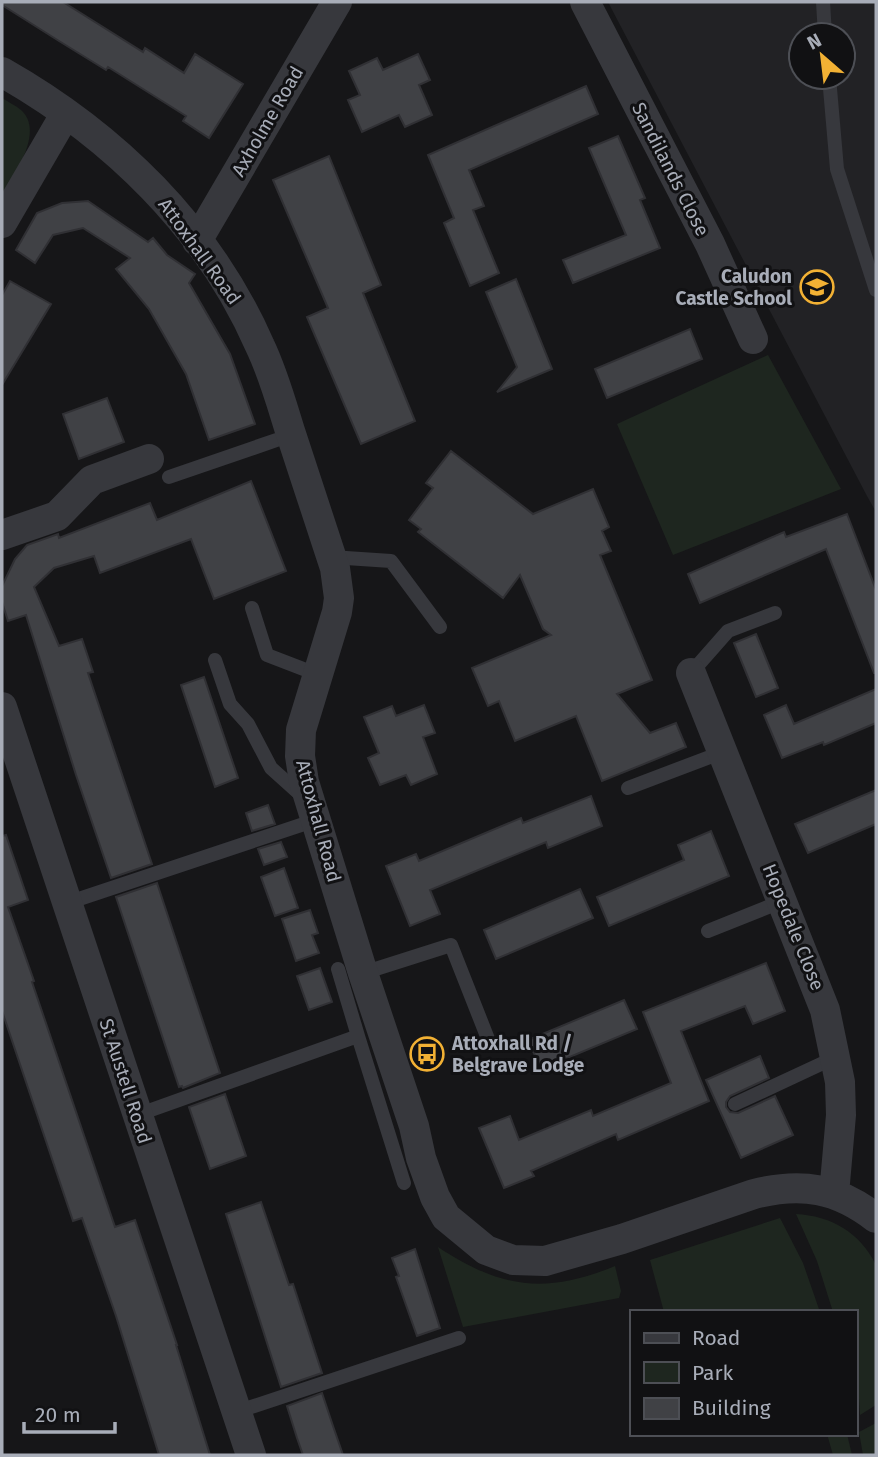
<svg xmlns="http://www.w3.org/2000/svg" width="878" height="1457" viewBox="0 0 878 1457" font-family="'Fira Sans',sans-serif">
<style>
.built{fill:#222225;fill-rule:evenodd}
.green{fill:#1e261f}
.building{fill:#404145;stroke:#303034;stroke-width:2}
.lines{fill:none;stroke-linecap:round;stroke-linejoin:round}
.lane{stroke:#37383d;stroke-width:14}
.street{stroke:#37383d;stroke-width:30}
.labels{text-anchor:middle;stroke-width:6;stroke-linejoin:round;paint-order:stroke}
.street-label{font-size:19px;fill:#a8adb8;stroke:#111113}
.poi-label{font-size:19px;font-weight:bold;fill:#a8adb8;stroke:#111113;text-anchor:end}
</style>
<rect width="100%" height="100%" fill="#161618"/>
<path class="built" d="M 608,2 L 876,2 L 876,512 L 867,496 ZM 801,35 L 843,35 L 843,77 L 801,77 Z"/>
<path class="green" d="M 2,98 C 8,102 15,105 21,110 C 45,131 14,175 2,195 Z
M 768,355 L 841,489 L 673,555 L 617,424 Z
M 796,1214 C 831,1216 860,1232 876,1265 L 876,1405 L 860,1415 L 858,1382 L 855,1371 L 855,1312 L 833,1312 L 817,1261 Z
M 780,1218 L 803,1263 L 820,1312 L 664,1312 L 650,1260 Z
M 438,1247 C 500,1288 545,1295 615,1266 L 621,1291 L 619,1298 L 463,1327 Z
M 876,1423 L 876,1455 L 863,1455 L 859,1432 Z
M 827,1434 L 847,1434 L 852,1455 L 833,1455 Z"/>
<path class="building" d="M 2,2 L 63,2 L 143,52 L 145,48 L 184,73 L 195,54 L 243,84 L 209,138 L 183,121 L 186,116 L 108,67 L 106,70 L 59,41 L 2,5 Z
M 418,54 L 430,80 L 419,85 L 432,115 L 405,127 L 399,115 L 362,132 L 348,100 L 360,95 L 349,71 L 377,58 L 383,70 Z
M 586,86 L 598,114 L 469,170 L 484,206 L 473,210 L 499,273 L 470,286 L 444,223 L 454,218 L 428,155 Z
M 618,136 L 645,198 L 640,200 L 660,248 L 573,283 L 563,260 L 626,235 L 589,148 Z
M 329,156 L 381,285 L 363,293 L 415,421 L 361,444 L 307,317 L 328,308 L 273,180 Z
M 88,201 L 148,242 L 153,238 L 167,255 L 195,274 L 189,283 L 230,354 L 255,424 L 209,440 L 186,374 L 149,309 L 116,269 L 130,258 L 83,228 L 53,235 L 35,263 L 16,250 L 37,213 L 62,203 Z
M 516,279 L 552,369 L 497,392 L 517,367 L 486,292 Z
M 10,281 L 51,304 L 2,385 L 2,295 Z
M 690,329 L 702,359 L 607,398 L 595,369 Z
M 107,398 L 124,442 L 79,459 L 63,414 Z
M 451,451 L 533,514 L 593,489 L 609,527 L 602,531 L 611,551 L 600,555 L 652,680 L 617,694 L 650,733 L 676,723 L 686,747 L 602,781 L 576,716 L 515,741 L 499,701 L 488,706 L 472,668 L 551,635 L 543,629 L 520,575 L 503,598 L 418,532 L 421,529 L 409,520 L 433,488 L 426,483 Z
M 251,481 L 286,571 L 214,599 L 191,539 L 100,573 L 94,556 L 54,568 L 34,587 L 59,646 L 82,639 L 93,672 L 88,673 L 152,864 L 111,878 L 76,775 L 26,615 L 8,621 L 2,602 L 2,586 L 15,559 L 27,545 L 58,534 L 59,538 L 150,503 L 157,520 Z
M 847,514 L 876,590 L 876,673 L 874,673 L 826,549 L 700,603 L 688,574 L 784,532 L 786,537 Z
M 756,634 L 778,688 L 756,697 L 734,643 Z
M 204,677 L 238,778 L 215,787 L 181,685 Z
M 876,689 L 876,723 L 824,745 L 823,742 L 782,758 L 764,715 L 786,705 L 794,724 Z
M 424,705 L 435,733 L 423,737 L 437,774 L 411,785 L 406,775 L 380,785 L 368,758 L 379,753 L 364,717 L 392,706 L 396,716 Z
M 876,790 L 876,824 L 808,853 L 795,824 Z
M 591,796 L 602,826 L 548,848 L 546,842 L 430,890 L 440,914 L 410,926 L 386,866 L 416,854 L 419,861 L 521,818 L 523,823 Z
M 268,805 L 275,824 L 252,831 L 246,813 Z
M 711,831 L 729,876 L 609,926 L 597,897 L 684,860 L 678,845 Z
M 6,835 L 28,900 L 8,907 L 34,981 L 32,982 L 115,1227 L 135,1220 L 177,1345 L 176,1345 L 210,1455 L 159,1455 L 116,1316 L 82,1218 L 73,1221 L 2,1011 L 2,836 Z
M 281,842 L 287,857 L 264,865 L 258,849 Z
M 284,868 L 298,908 L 275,916 L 261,877 Z
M 157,883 L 220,1073 L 183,1088 L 182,1086 L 179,1087 L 116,897 Z
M 580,889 L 593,918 L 496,959 L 484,930 Z
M 310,910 L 318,933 L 312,935 L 319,953 L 296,961 L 282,919 Z
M 766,963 L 785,1011 L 753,1024 L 745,1006 L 681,1031 L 709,1101 L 618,1140 L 616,1134 L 531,1171 L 534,1176 L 504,1188 L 479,1128 L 510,1116 L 519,1140 L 591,1110 L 593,1116 L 671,1083 L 643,1012 Z
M 320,968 L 332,1002 L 309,1010 L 297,976 Z
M 624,1000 L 637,1029 L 541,1069 L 528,1040 Z
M 760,1056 L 769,1078 L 730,1096 L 726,1102 L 726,1107 L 730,1112 L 738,1113 L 775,1096 L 793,1135 L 741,1158 L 706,1080 Z
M 225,1094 L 246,1156 L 210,1169 L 189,1107 Z
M 261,1202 L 289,1285 L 293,1284 L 322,1373 L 281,1387 L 226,1214 Z
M 415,1249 L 440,1328 L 417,1336 L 396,1277 L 399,1276 L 392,1258 Z
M 322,1393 L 333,1426 L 343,1455 L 303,1455 L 297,1438 L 287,1406 Z"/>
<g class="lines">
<path class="lane" d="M 823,2 L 825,35
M 829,77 L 837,169 L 876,290
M 169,477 L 291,435
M 331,557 L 391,561 L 440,627
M 252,608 L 267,655 L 319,675
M 215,660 L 230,704 L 248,724 L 271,768 L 301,795
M 691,673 L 728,631 L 775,613
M 628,788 L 723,752
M 67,903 L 316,820
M 708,931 L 783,901
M 338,969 L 358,1036
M 363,973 L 451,945 L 490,1044
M 735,1104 L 836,1057
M 137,1115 L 358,1036 L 404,1183
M 236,1412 L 459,1338"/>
<path class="street" d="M 585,2 L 710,244 L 753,339
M 2,72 C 113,135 208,227 260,346 C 273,373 281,402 290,431 C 305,477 320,522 335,568 L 339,598 L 337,612 L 301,730 L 300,756 L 304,782 L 363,973 L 414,1126 L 421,1158 L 435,1197 L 446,1217 L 486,1250 L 513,1260 L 545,1261 L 622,1239 L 754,1194 C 802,1182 837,1188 876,1218
M 2,223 L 66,113
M 197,241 L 337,2
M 2,535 L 57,516 L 92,480 L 149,459
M 691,673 L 825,1010 L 840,1082 L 841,1115 L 834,1194
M 2,707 L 251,1455"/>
</g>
<defs>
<symbol id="school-ring" viewBox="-11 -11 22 22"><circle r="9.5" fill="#111113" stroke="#f2b134" stroke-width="1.5"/><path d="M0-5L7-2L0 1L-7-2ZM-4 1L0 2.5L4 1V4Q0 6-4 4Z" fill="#f2b134"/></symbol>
<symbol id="bus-ring" viewBox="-11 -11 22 22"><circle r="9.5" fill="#111113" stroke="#f2b134" stroke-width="1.5"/><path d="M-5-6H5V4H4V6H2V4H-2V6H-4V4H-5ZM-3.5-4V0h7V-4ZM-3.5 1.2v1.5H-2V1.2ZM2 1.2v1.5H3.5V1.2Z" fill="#f2b134"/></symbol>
</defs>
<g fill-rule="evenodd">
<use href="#school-ring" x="798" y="268" width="38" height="38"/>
<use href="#bus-ring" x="408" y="1035" width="38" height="38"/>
</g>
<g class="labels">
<g class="street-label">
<text transform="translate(267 121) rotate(-60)" y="7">Axholme Road</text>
<text transform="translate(671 169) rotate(63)" y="7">Sandilands Close</text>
<text transform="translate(200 251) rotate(54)" y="7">Attoxhall Road</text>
<text transform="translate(319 821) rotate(75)" y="7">Attoxhall Road</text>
<text transform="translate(794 927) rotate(68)" y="7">Hopedale Close</text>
<text transform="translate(126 1081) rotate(72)" y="7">St Austell Road</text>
</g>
<g class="poi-label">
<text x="792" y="283">Caludon<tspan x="792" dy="22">Castle School</tspan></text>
<text x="452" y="1050" text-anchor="start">Attoxhall Rd /<tspan x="452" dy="22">Belgrave Lodge</tspan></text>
</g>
</g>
<rect width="878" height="1457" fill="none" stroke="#a8adb8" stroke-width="7"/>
<rect x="630" y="1310" width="228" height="126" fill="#111113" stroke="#4d4f55" stroke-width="2"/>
<rect x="644" y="1333" width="35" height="10" fill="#37383d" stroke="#4d4f55" stroke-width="2"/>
<text x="692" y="1345" font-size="21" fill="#a8adb8">Road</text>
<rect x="644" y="1362" width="35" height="21" fill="#1e261f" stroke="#4d4f55" stroke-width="2"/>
<text x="692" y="1380" font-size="21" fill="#a8adb8">Park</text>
<rect x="644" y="1398" width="35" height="21" fill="#404145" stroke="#4d4f55" stroke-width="2"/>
<text x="692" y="1415" font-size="21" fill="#a8adb8">Building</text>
<g transform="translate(822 56) rotate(332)"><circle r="33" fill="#111113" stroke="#4d4f55" stroke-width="2"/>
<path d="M0-5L12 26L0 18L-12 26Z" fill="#f2b134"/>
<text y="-10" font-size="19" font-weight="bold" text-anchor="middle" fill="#a8adb8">N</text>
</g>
<path d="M24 1422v10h91v-10" fill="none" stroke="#a8adb8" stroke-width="3.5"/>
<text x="35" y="1422" font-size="21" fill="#a8adb8" stroke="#111113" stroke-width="5" paint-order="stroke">20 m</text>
</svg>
